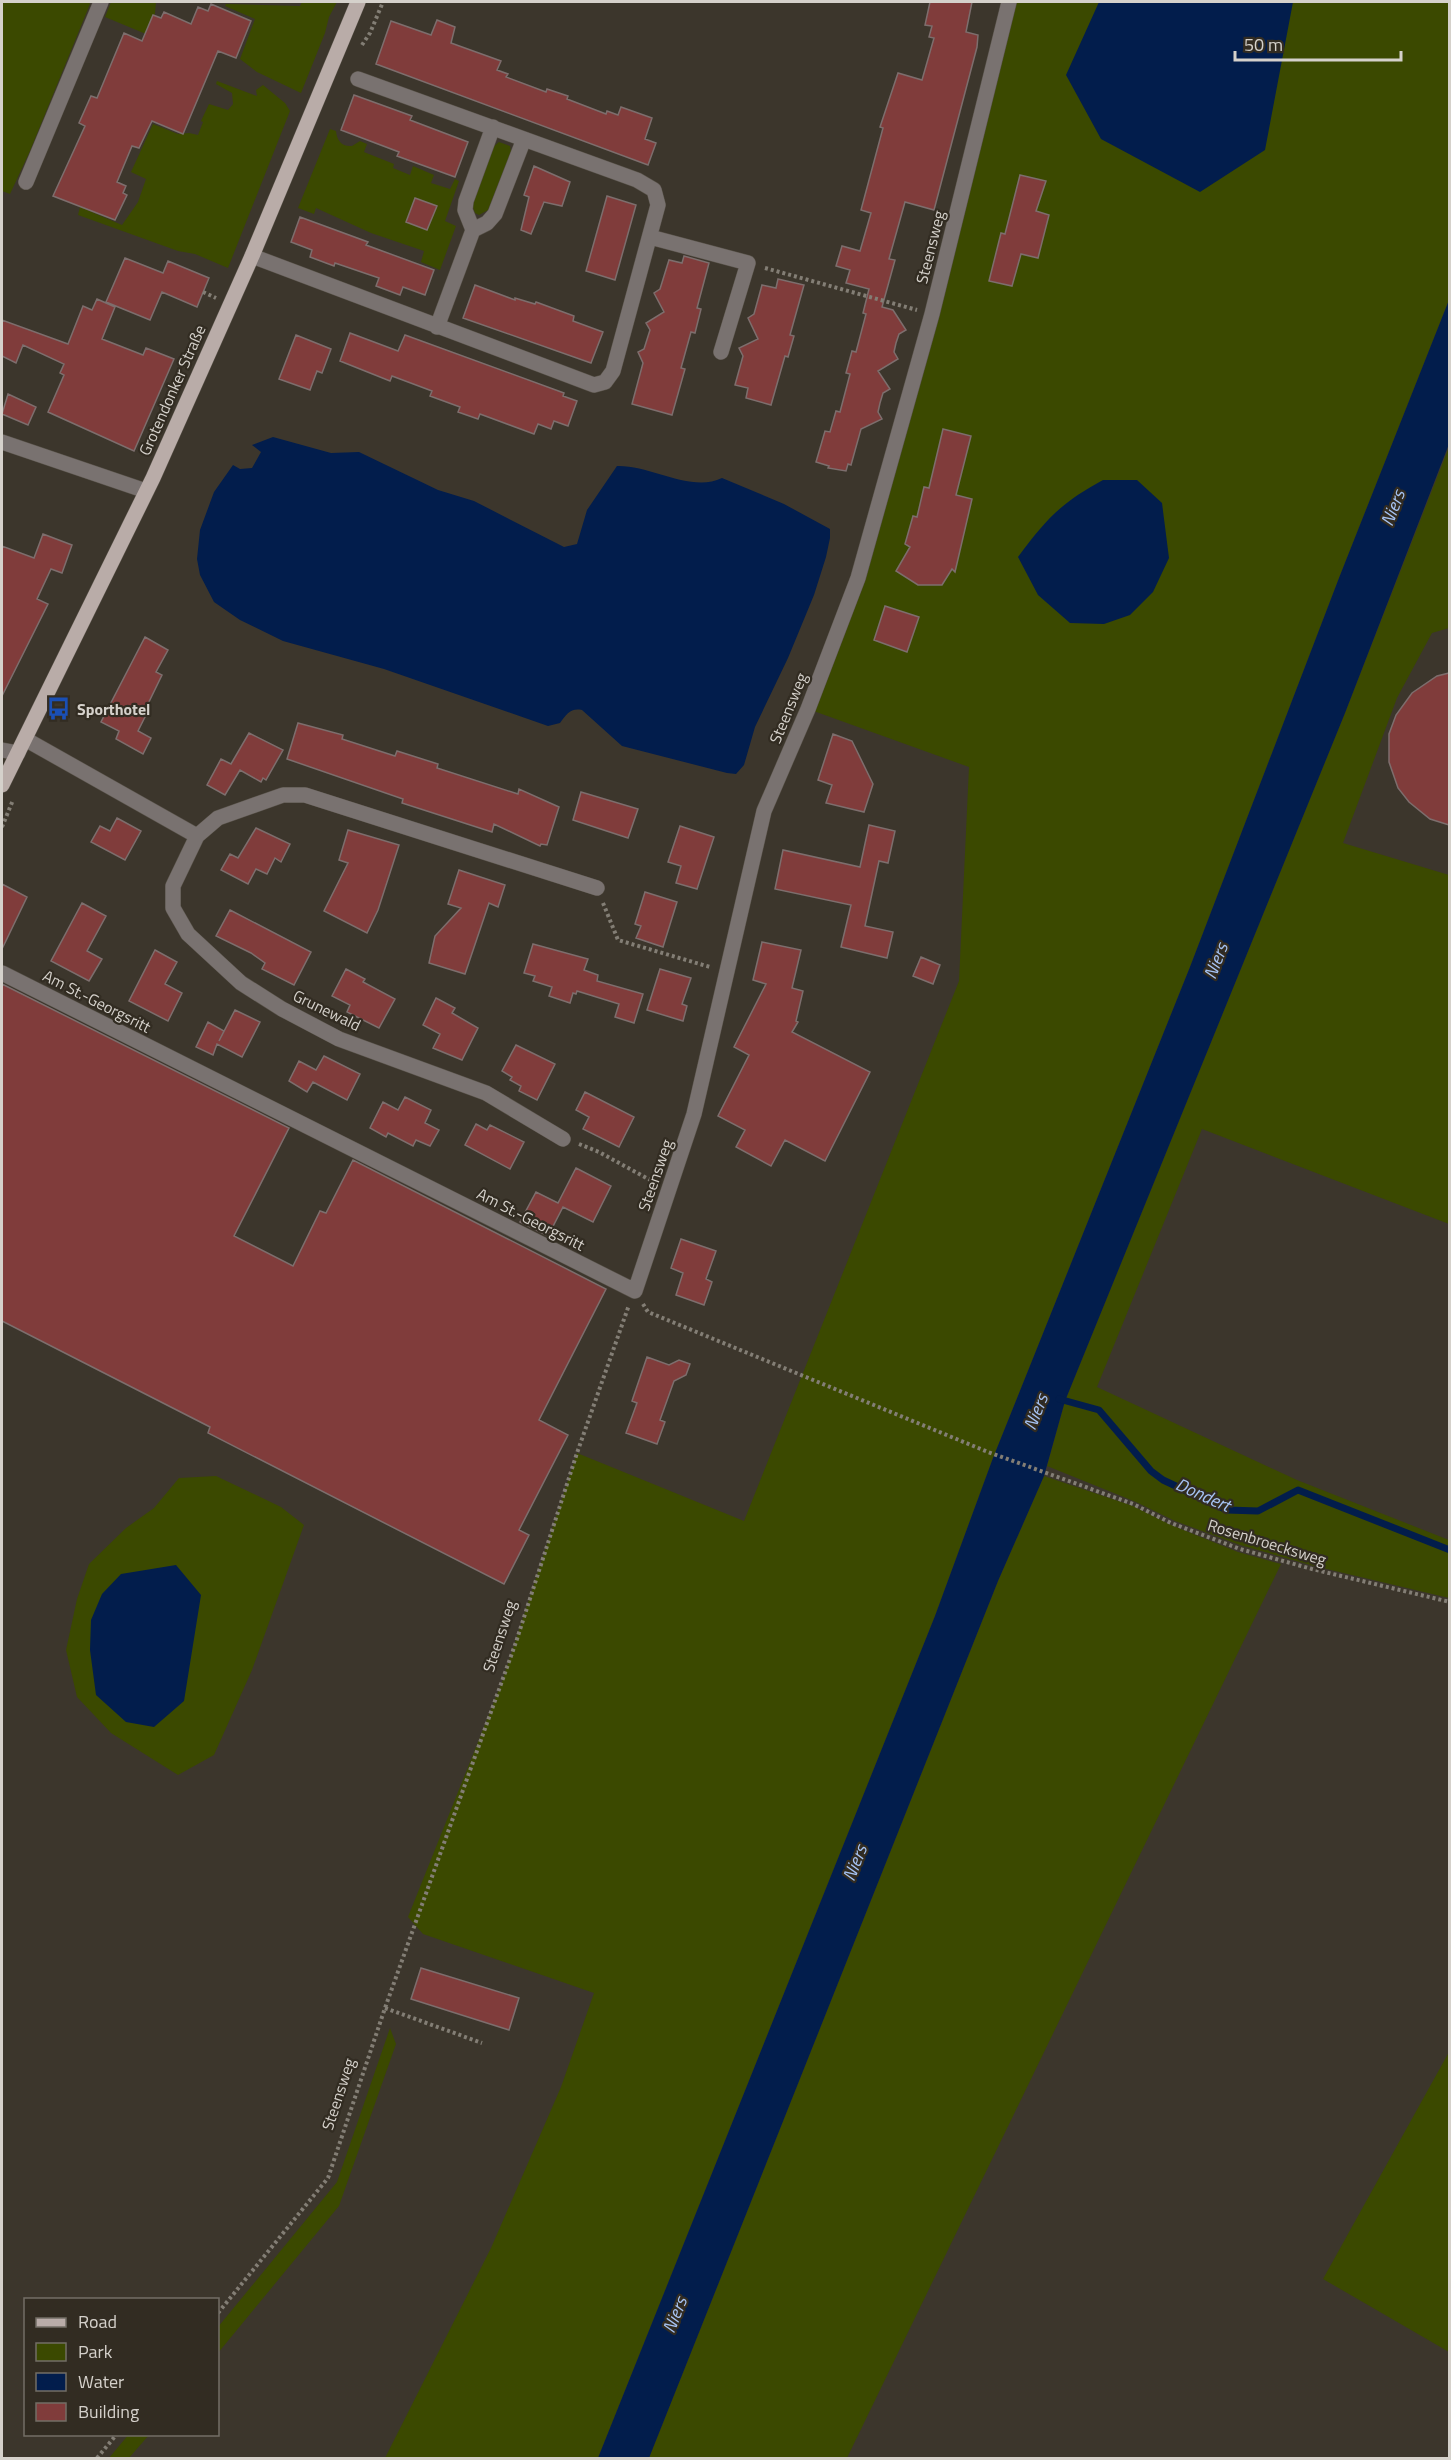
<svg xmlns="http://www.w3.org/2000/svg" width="1451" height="2460" viewBox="0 0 1451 2460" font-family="'Titillium Web',sans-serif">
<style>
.green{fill:#3b4900}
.water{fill:#021d4c}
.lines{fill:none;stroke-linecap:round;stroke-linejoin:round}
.stream{stroke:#021d4c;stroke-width:7}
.building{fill:#803c3b;stroke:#7d6e6d;stroke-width:1.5}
.minor-casing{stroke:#585249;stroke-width:16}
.major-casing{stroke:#585249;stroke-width:16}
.path{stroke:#837e75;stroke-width:4;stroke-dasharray:3 3;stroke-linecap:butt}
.minor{stroke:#797270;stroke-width:15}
.major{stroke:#b9aca8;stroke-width:15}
.labels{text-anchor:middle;stroke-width:4.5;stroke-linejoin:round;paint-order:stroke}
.street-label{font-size:16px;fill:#d5d1cb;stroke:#322c22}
.poi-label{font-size:16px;font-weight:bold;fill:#d5d1cb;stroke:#322c22;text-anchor:start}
.water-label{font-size:18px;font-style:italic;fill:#a6c3f3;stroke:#322c22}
</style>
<rect width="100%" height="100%" fill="#3c362c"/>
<path class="green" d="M 2,2 L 89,2 L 90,4 L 30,151 L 10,194 L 2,191 Z
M 111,2 L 156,2 L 155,13 L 146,34 L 105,17 Z
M 302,2 L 337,2 L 329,17 L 325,33 L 301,93 L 257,72 L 240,59 L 255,19 L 225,6 L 226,4 L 300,6 Z
M 1009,2 L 1449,2 L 1449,300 L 1339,578 L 1190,967 L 993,1458 L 935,1616 L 598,2458 L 385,2458 L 491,2248 L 561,2087 L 594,1993 L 423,1934 L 408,1917 L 502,1682 L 577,1453 L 744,1521 L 959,981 L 969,767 L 808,709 L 858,578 Z
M 217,81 L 257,96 L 256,90 L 263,85 L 285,103 L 290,111 L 228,268 L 195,254 L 178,251 L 78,215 L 80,207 L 122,225 L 138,202 L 146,179 L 131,172 L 153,124 L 178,134 L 189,133 L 198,135 L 203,122 L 201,121 L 209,104 L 228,110 L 233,104 L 232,93 L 216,84 Z
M 330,129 L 336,131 C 337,141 342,147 352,146 L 360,141 L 367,144 L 364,152 L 394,164 L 393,168 L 410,175 L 413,166 L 434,175 L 431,183 L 450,189 L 455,179 L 459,181 L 445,221 L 456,226 L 440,270 L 421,262 L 424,251 L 371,233 L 316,208 L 314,214 L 298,208 Z
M 499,142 L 510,146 L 511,152 L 488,210 L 479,215 L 475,213 L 472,205 L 493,147 Z
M 1449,447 L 1449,628 L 1432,633 L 1397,698 L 1343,843 L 1449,875 L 1449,1224 L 1202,1129 L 1097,1387 L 1297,1480 L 1449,1540 L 1449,1598 L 1314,1566 L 1240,1545 L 1175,1521 L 1136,1502 L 1047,1466 L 1065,1401 L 1345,713 Z
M 216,1476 L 281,1507 L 304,1525 L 252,1670 L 214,1755 L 178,1775 L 111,1733 L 77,1697 L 66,1650 L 77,1599 L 89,1564 L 126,1528 L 154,1508 L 179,1478 Z
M 1044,1476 L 1133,1506 L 1171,1525 L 1238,1552 L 1281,1564 L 847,2458 L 649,2458 L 998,1581 Z
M 390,2028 L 396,2044 L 339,2206 L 218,2353 L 218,2327 L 337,2182 Z
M 1449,2052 L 1449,2352 L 1323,2279 Z
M 129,2434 L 149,2435 L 129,2458 L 109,2458 Z"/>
<path class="water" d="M 1099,2 L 1293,2 L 1265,150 L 1200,192 L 1101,139 L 1066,75 Z
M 1449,300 L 1449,444 L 1345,713 L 1065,1401 L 1044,1476 L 998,1581 L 649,2458 L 598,2458 L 935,1616 L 993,1458 L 1190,967 L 1339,578 Z
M 273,437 L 331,453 L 359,452 L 438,490 L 474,501 L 564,547 L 577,544 L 587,510 L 617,466 C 651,465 691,493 722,478 L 784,504 L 830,529 L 830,538 L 826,557 L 814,595 L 788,658 L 755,727 L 744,765 L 736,774 L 727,773 L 622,746 L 582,710 C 570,708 567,714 560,723 L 548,726 L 384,669 L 283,641 L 240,620 L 214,602 L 200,575 L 197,559 L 200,530 L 214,492 L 233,465 L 240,469 L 252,468 L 261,452 L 252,445 Z
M 1103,480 L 1137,480 L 1162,503 L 1169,558 L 1153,592 L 1130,615 L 1104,624 L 1070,623 L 1038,595 L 1018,557 C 1047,518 1061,503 1103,480 Z
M 176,1565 L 201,1595 L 184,1701 L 154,1727 L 126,1722 L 96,1695 L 90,1650 L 91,1620 L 102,1594 L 121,1574 Z"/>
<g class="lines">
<path class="stream" d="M 1059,1399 L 1099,1410 L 1151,1471 L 1163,1480 L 1227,1510 L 1258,1511 L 1298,1490 L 1450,1550"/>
</g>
<path class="building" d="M 930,2 L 972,2 L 966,32 L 978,35 L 977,47 L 934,210 L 905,202 L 889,259 L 895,260 L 882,307 L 893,310 L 906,330 L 899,334 L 896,343 L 894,352 L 898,359 L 878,371 L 890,389 L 883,393 L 880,403 L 878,412 L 882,419 L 861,429 L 851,465 L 848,464 L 846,471 L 828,468 L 829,466 L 816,462 L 825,431 L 830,432 L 836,411 L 840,412 L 850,374 L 846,373 L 852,351 L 856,352 L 866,314 L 863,313 L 869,289 L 846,283 L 850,270 L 836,266 L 842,246 L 860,251 L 871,213 L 861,210 L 883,128 L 880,127 L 898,73 L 922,80 L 934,38 L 929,37 L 932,26 L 925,25 Z
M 211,4 L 251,21 L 236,58 L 218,51 L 183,134 L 152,121 L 139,148 L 132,146 L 117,182 L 126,186 L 123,193 L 127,195 L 115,220 L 53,196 L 85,126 L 79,123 L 91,96 L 97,98 L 124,33 L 142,41 L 153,15 L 161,18 L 164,12 L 191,24 L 198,7 L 208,11 Z
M 437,20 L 455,27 L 451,43 L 501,61 L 497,70 L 508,74 L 506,77 L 546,92 L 547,89 L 568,96 L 567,99 L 606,114 L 607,111 L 618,115 L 621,107 L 652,118 L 645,139 L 656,143 L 648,165 L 376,64 L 391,21 L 431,35 Z
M 354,95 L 412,116 L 410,120 L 468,142 L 455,177 L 397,156 L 399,152 L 341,130 Z
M 534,166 L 570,182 L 562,206 L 544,202 L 531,234 L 521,230 L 529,197 L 524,195 Z
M 1020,175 L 1046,181 L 1036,211 L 1049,215 L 1038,258 L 1021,254 L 1012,286 L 989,281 L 1001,233 L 1005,234 Z
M 607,196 L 636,205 L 615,280 L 586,271 Z
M 415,198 L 437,206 L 427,230 L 406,222 Z
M 300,217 L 368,242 L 366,245 L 434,270 L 425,295 L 403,287 L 400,295 L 376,286 L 379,278 L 335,263 L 334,266 L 310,257 L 312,250 L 291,242 Z
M 684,256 L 709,263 L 697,308 L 701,309 L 695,333 L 691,332 L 681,368 L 685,369 L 672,415 L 632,404 L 643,363 L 638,352 L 644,349 L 650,330 L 646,323 L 664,312 L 654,293 L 660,289 L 669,260 L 682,263 Z
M 125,258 L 163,273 L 168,261 L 209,278 L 197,307 L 162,292 L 150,320 L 106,302 Z
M 778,279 L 804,285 L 790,335 L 794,336 L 788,357 L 785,356 L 771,405 L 746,398 L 748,388 L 735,385 L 743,356 L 739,348 L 758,339 L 748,318 L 754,314 L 762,285 L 776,288 Z
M 475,285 L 515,300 L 515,298 L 535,304 L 536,302 L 574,316 L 573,321 L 603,332 L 591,363 L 463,318 Z
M 97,299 L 115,307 L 102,339 L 143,355 L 146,348 L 174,359 L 134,451 L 48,412 L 64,375 L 60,373 L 64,364 L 23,345 L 16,363 L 2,356 L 2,320 L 68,344 L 83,306 L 92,310 Z
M 350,333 L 398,351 L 405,335 L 564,393 L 563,396 L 577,401 L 568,426 L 554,421 L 551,429 L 538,424 L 534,434 L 480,414 L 478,419 L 458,412 L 460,407 L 430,396 L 432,391 L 392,376 L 390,381 L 340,361 Z
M 296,335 L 331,349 L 322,373 L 317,371 L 310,390 L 279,379 Z
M 8,394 L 36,407 L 28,425 L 2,414 Z
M 943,429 L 971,436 L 956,495 L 972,499 L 955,572 L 952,569 L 942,585 L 918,585 L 896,571 L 910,547 L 905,544 L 913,516 L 917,517 L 924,487 L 929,488 Z
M 43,534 L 72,545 L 62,573 L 51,569 L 37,599 L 48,604 L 2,696 L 2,546 L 34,558 Z
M 885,606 L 919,617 L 907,652 L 874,640 Z
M 145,637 L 168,650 L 156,672 L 162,675 L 145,710 L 148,711 L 138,731 L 151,738 L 143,754 L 116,739 L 119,731 L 101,722 Z
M 1449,673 L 1449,825 L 1430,819 L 1409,802 L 1398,788 L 1389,762 L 1389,734 L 1396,715 L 1412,693 L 1437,676 Z
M 298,723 L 343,735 L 342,739 L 395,756 L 397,751 L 438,764 L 437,768 L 518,794 L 519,789 L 559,807 L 547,845 L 541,844 L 540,846 L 494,824 L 492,832 L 402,803 L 403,799 L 287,759 Z
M 249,733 L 283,750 L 266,780 L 263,778 L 261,782 L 240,770 L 225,795 L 207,785 L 221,759 L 231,764 Z
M 833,734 L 852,741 L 873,784 L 864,812 L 826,803 L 832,785 L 818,780 Z
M 581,792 L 638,809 L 628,838 L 573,820 Z
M 117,818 L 141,831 L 125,860 L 91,842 L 100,826 L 110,831 Z
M 869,825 L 895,831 L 888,863 L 879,861 L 865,926 L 893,932 L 887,958 L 841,947 L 851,905 L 775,889 L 783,850 L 860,867 Z
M 680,826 L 714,837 L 697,889 L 676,883 L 681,866 L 668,862 Z
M 256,828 L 290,844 L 281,862 L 275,858 L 267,874 L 256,869 L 248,884 L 221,870 L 230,854 L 238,858 Z
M 348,830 L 399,845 L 378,910 L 367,933 L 324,911 L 348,863 L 339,860 Z
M 459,870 L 505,885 L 498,907 L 489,903 L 465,974 L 429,963 L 435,936 L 461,908 L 448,904 Z
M 2,884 L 27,897 L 2,949 Z
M 645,892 L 677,902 L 663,947 L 636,938 L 641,926 L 635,924 Z
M 82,903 L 106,916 L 87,951 L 102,959 L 89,981 L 51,961 Z
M 230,910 L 311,952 L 294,985 L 262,969 L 265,963 L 251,953 L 216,936 Z
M 762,942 L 801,950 L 792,988 L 803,991 L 796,1021 L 798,1022 L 792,1032 L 870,1072 L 825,1161 L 785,1140 L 771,1166 L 736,1147 L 745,1130 L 718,1116 L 749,1055 L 734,1047 L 766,984 L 753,980 Z
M 533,944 L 588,959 L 584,970 L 598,975 L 597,981 L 643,994 L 634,1023 L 615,1017 L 619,1004 L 577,991 L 576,994 L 573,993 L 570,1003 L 549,996 L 552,987 L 533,981 L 535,976 L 524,973 Z
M 155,950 L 177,962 L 165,984 L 182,993 L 168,1021 L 129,1001 Z
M 921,957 L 940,965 L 933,984 L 913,976 Z
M 346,969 L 365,979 L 363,982 L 395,999 L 379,1028 L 347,1012 L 350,1005 L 332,996 Z
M 660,969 L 691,978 L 682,1004 L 687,1006 L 683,1021 L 647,1010 Z
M 2,984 L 289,1128 L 234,1236 L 293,1266 L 320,1211 L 326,1213 L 353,1160 L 606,1289 L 539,1420 L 568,1435 L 519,1530 L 529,1535 L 504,1584 L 208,1433 L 210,1427 L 2,1321 Z
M 436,998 L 455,1008 L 452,1013 L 478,1028 L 462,1060 L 433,1048 L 440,1034 L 423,1025 Z
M 235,1010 L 260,1022 L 242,1057 L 217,1044 L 213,1055 L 196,1047 L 208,1022 L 224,1031 L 219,1041 Z
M 516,1045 L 555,1064 L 537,1100 L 519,1091 L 521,1086 L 510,1080 L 512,1077 L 502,1071 Z
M 324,1056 L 360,1074 L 347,1100 L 313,1082 L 307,1092 L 289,1081 L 299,1061 L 316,1070 Z
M 585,1092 L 634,1117 L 619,1147 L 583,1129 L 589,1117 L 576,1110 Z
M 405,1097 L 431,1110 L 425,1123 L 439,1130 L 430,1146 L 416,1140 L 413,1146 L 388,1133 L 386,1137 L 370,1128 L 383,1102 L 398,1110 Z
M 476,1124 L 487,1130 L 490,1125 L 524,1142 L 510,1169 L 465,1145 Z
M 576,1168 L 611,1186 L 593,1222 L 563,1207 L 548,1236 L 520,1222 L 536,1192 L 558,1203 Z
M 681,1239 L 716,1251 L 706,1279 L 712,1282 L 704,1305 L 676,1295 L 683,1273 L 671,1268 Z
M 647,1357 L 669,1365 L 679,1360 L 690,1364 L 686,1375 L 674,1381 L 660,1420 L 665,1422 L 657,1444 L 626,1433 L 637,1403 L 632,1401 L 634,1395 Z
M 421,1968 L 519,1998 L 509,2030 L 411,1999 Z"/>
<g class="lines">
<defs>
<path id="minor" d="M 26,182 L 101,2
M 473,230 L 465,210 L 466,201 L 493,127
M 650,237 L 748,263 L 721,352
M 252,256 L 594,385 L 605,382 L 613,371 L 658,205 L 654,190 L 637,180 L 358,79
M 437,327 L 473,230 L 487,223 L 495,214 L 524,139
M 2,442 L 146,491
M 25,739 L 197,836 L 173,886 L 173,908 L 188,934 L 241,983 L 282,1009 L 339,1039 L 486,1093 L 563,1139
M 2,750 L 18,753
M 197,836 L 218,818 L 283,795 L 305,795 L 597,888
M 2,973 L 635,1291 L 694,1114 L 764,811 L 808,709 L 858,578 L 932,314 L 1009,2"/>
<path id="major" d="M 2,785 L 153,478 L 252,256 L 358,2"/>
</defs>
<use href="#minor" class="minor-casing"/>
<use href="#major" class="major-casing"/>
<path class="path" d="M 362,45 L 370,33 L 383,2
M 765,268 L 917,310
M 203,292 L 216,298
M 2,827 L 13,800
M 603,903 L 618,940 L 710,967
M 579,1144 L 599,1152 L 652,1181
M 643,1304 L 648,1312 L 988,1452 L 1133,1504 L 1171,1523 L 1240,1549 L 1312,1569 L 1450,1602
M 385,2008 L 482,2043
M 218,2313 L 328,2178 L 385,2008 L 516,1642 L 577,1453 L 629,1305
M 97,2458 L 117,2434"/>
<use href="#minor" class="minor"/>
<use href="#major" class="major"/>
</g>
<defs>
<symbol id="bus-bare" viewBox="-9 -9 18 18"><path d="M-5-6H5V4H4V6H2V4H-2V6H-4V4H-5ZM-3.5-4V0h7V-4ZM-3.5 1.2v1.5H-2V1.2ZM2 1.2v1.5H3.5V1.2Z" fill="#1a4fb4" stroke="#322c22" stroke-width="2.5" paint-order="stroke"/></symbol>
</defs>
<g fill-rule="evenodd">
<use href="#bus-bare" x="42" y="692" width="33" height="33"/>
</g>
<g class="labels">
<g class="street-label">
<text transform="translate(930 247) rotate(-76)" y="6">Steensweg</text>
<text transform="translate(172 390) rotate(-66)" y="6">Grotendonker Straße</text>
<text transform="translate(788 708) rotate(-68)" y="6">Steensweg</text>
<text transform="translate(97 1001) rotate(27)" y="6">Am St.-Georgsritt</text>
<text transform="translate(327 1010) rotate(26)" y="6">Grunewald</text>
<text transform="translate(655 1175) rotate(-71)" y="6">Steensweg</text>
<text transform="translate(531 1219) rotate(27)" y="6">Am St.-Georgsritt</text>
<text transform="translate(1267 1542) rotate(17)" y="6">Rosenbroecksweg</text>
<text transform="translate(499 1636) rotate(-72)" y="6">Steensweg</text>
<text transform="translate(338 2094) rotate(-72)" y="6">Steensweg</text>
</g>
<g class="poi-label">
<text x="77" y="715">Sporthotel</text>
</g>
<g class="water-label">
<text transform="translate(1393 508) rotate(-69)" y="6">Niers</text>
<text transform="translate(1216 961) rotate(-69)" y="6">Niers</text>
<text transform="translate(1036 1412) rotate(-68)" y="6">Niers</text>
<text transform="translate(1203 1495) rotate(24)" y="6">Dondert</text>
<text transform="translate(855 1863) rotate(-68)" y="6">Niers</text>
<text transform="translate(675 2315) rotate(-68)" y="6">Niers</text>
</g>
</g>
<rect width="1451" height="2460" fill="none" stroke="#d5d1cb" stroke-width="6"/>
<rect x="24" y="2298" width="195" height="138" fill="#322c22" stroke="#736e66" stroke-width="1.5"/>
<rect x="36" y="2318" width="30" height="9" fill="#b9aca8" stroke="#736e66" stroke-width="1.5"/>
<text x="78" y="2328" font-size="18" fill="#d5d1cb">Road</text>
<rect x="36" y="2343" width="30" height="18" fill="#3b4900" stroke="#736e66" stroke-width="1.5"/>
<text x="78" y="2358" font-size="18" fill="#d5d1cb">Park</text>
<rect x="36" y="2373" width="30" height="18" fill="#021d4c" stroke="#736e66" stroke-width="1.5"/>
<text x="78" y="2388" font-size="18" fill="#d5d1cb">Water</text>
<rect x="36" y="2403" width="30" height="18" fill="#803c3b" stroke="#736e66" stroke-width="1.5"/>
<text x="78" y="2418" font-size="18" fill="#d5d1cb">Building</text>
<path d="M1235 51v9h166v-9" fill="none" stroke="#d5d1cb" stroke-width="3"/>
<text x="1244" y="51" font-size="18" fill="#d5d1cb" stroke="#322c22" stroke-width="4.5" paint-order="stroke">50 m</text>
</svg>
